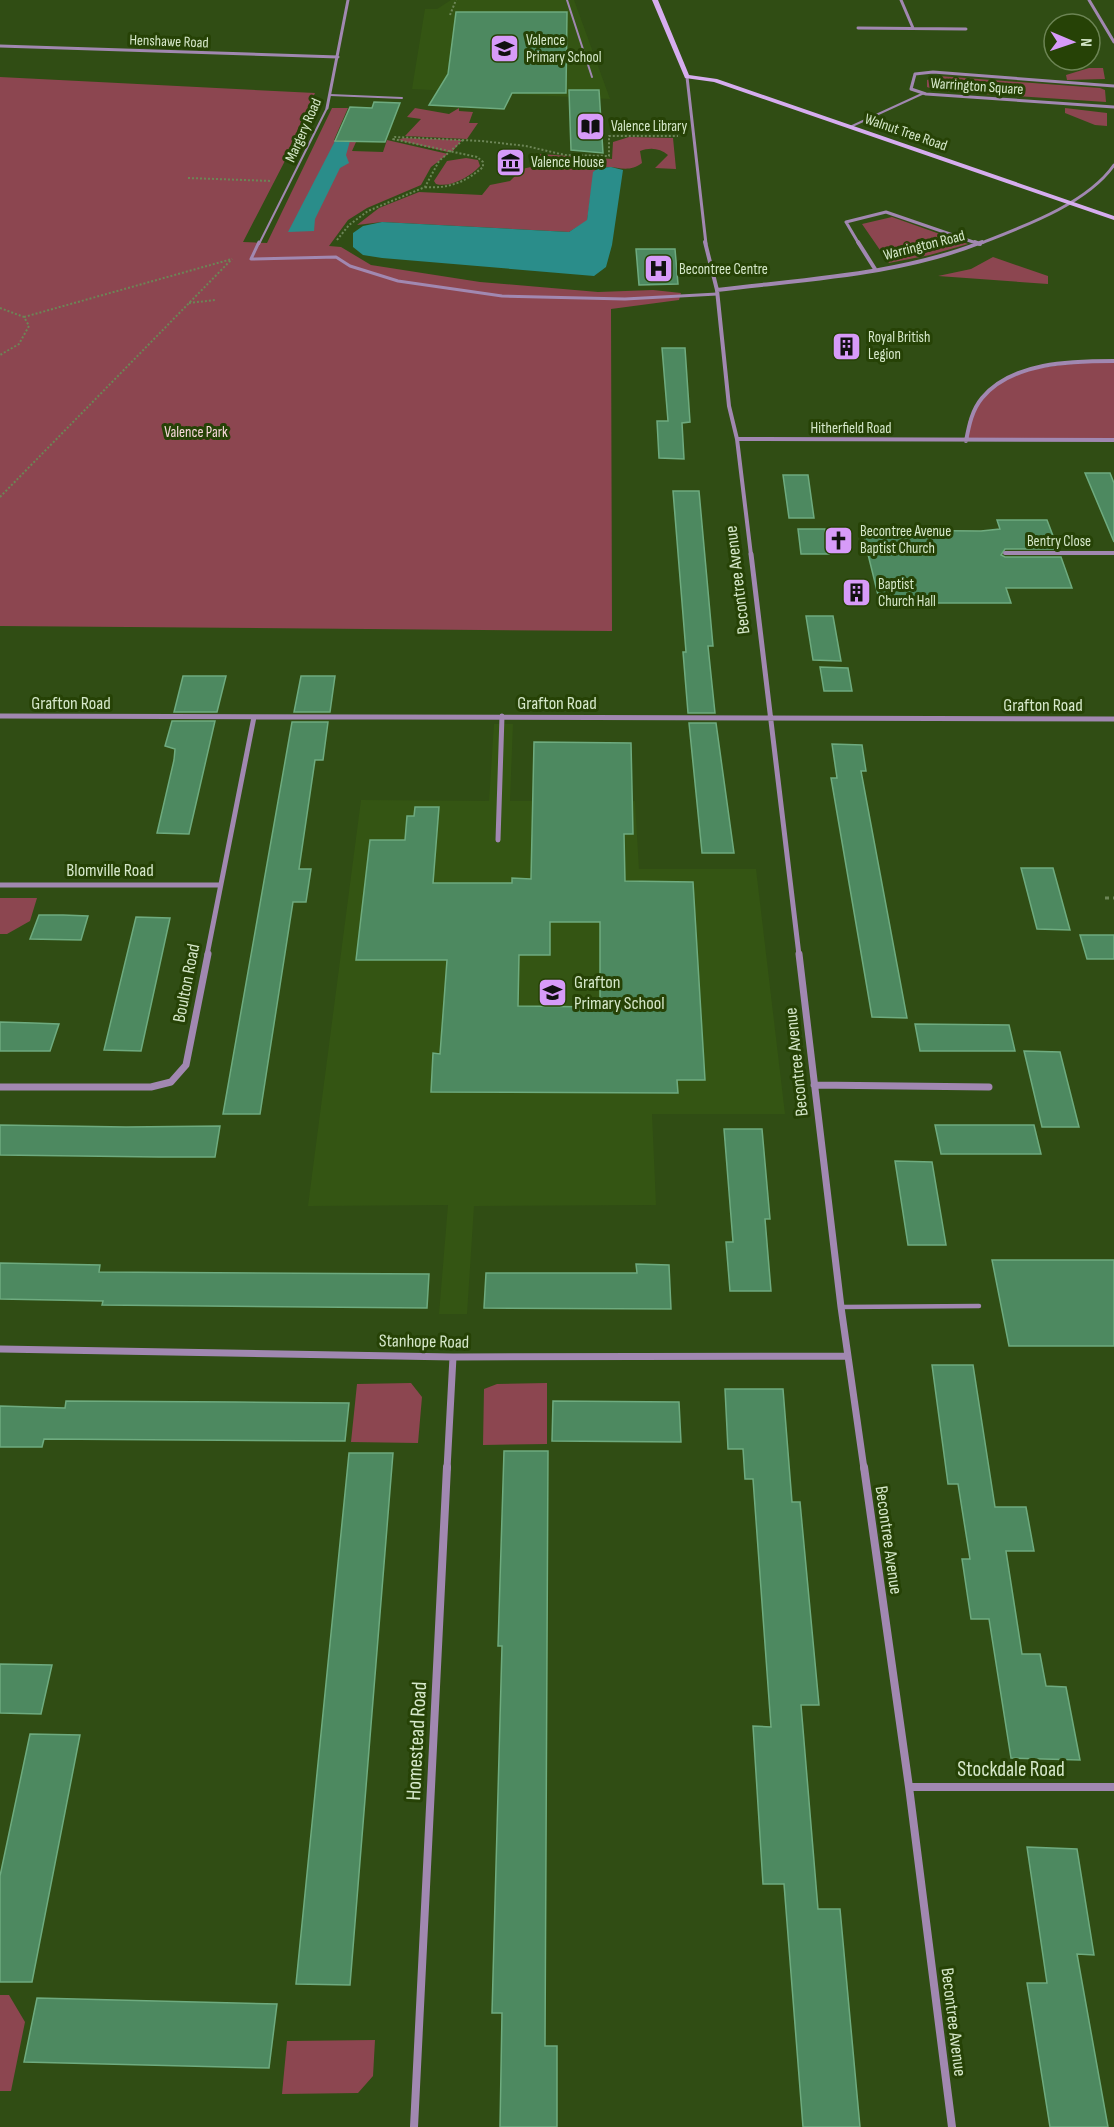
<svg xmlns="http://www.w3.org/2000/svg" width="1114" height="2127" viewBox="0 0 1114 2127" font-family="'Sofia Sans Condensed',sans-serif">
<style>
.built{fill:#345513}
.green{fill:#8c4650}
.water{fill:#2a8d8a}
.building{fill:#4d8960;stroke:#6eab7f;stroke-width:1.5;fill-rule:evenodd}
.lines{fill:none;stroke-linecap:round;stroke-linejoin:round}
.path-far1{stroke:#6c8556;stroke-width:2;stroke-dasharray:2 2;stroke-linecap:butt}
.path{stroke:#6c8556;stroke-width:3;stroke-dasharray:4 4;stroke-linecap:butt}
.lane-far2{stroke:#a188b1;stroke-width:2}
.lane-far1{stroke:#a188b1;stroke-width:3}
.lane{stroke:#a188b1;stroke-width:4.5}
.street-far4{stroke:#a188b1;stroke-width:3}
.street-far3{stroke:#a188b1;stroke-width:4}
.street-far2{stroke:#a188b1;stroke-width:5}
.street-far1{stroke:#a188b1;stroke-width:7}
.street{stroke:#a188b1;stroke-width:8}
.secondary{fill:#d6adef;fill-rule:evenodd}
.labels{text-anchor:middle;stroke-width:6;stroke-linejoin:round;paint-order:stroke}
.far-poi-label{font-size:15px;fill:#d6e8ca;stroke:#264206;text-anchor:start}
.far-street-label{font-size:15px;fill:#d6e8ca;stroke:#264206}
.far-park-label{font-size:15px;fill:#f8d8db;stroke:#264206}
.street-label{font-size:18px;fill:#d6e8ca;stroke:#264206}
.poi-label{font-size:18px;fill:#d6e8ca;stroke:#264206;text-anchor:start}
.near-street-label{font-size:21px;fill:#d6e8ca;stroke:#264206}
</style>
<rect width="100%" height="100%" fill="#304d14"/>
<path class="built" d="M 451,0 L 574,0 L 610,99 L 412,89 L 425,9 L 437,9 Z
M 494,724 L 513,724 L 510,801 L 635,801 L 639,869 L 756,869 L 785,1114 L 652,1114 L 656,1205 L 474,1206 L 467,1314 L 439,1314 L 448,1205 L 308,1206 L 361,800 L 489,801 Z"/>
<path class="green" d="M 1089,68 L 1103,68 L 1105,79 L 1067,80 L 1066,75 Z
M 939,76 L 1100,88 L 1105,90 L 1106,102 L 938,91 L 927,87 L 927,80 Z
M 0,77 L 315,93 L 289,153 L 243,242 L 267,243 L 332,108 L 348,108 L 334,140 L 356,142 L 352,151 L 383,152 L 387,140 L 448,154 L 431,167 L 421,185 L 367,208 L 348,220 L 329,246 L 341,247 L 371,265 L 480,282 L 598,292 L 653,290 L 681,293 L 679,300 L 611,309 L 612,631 L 0,626 Z
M 415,108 L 449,114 L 459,108 L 459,111 L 473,112 L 469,123 L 478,123 L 467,139 L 405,136 L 421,119 L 407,117 Z
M 1065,108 L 1107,113 L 1107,126 L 1095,125 L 1065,113 Z
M 629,137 L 673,138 L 676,169 L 655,168 L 668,155 C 660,148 650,147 640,151 L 642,163 C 624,177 609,159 594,172 L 587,221 L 569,232 L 382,222 L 357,225 L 379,208 L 419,192 L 482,195 L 490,185 L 510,181 L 522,169 L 531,167 L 540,154 L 612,159 L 613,142 Z
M 403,138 L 462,140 L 453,151 L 448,152 L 398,140 Z
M 466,158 L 478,160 L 480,166 C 470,177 450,188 436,184 L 434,181 L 447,161 Z
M 892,217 L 968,244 L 930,255 L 889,263 L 862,224 Z
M 993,257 L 1048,276 L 1048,284 L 938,276 L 971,269 Z
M 1114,361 L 1114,440 L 966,441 C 969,364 1056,365 1114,361 Z
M 0,898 L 37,898 L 30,921 L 7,934 L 0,934 Z
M 411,1383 L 422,1397 L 418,1443 L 351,1442 L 357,1384 Z
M 547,1383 L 547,1444 L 483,1445 L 484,1389 L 497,1384 Z
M 0,1995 L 9,1995 L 25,2022 L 11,2091 L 0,2091 Z
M 375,2040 L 373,2076 L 358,2093 L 282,2094 L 287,2041 Z"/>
<path class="water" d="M 335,141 L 350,141 L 346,155 L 349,163 L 340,168 L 315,219 L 314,231 L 288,232 Z
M 611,167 L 623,170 L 612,245 L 606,267 L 594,276 L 382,258 L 363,255 L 353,247 L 353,233 L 363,226 L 382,222 L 569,232 L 587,220 L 593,172 L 598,168 Z"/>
<path class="building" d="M 456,12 L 567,12 L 566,93 L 512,93 L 504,109 L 429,105 L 448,74 Z
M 569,90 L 599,90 L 603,153 L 571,150 Z
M 374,102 L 400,103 L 385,142 L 335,141 L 350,107 L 372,108 Z
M 636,249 L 675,249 L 678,284 L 639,285 Z
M 662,348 L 685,348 L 690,422 L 682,423 L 684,459 L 659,458 L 657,421 L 668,421 Z
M 1085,473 L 1110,473 L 1114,483 L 1114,542 Z
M 783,475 L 808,475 L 814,518 L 789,518 Z
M 673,491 L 699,491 L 713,646 L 708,646 L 715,713 L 688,713 L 683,652 L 686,652 Z
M 997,520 L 1047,520 L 1058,549 L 1005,549 L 1001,555 L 1005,557 L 1061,557 L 1072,588 L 1006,588 L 1011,603 L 880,603 L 862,530 L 981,531 L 1000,529 Z
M 798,529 L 825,529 L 829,554 L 801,554 Z
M 806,616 L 833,616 L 841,661 L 813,660 Z
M 820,667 L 848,668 L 852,691 L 824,691 Z
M 183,676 L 226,676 L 217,712 L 174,712 Z
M 301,676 L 335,676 L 330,712 L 294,712 Z
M 172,721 L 215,721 L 189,834 L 157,833 L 174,760 L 175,749 L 165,746 Z
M 292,722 L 328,722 L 323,760 L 315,760 L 299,869 L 311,869 L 306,902 L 293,902 L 260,1114 L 223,1114 Z
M 689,723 L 716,723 L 734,853 L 702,853 Z
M 534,742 L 631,743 L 633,834 L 624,834 L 625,881 L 693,882 L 705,1080 L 677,1080 L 678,1093 L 431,1092 L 433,1053 L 440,1054 L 447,960 L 356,960 L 370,840 L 405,840 L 407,816 L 414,816 L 415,807 L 439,807 L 433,883 L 512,883 L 512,878 L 531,879 ZM 550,922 L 600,922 L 600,1007 L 518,1006 L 519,955 L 550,955 Z
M 832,744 L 862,745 L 866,771 L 861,771 L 907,1018 L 872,1017 L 831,778 L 837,778 Z
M 1021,868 L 1053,868 L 1070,930 L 1037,929 Z
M 39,915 L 63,915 L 88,916 L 81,940 L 30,939 Z
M 136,917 L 170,918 L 141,1051 L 104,1050 Z
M 1080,935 L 1114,935 L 1114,959 L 1087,959 Z
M 0,1022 L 33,1023 L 59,1024 L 50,1051 L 0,1051 Z
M 915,1024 L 1009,1025 L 1015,1051 L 920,1051 Z
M 1024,1051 L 1060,1052 L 1079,1127 L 1042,1127 Z
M 0,1125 L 126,1127 L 220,1126 L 215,1157 L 159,1157 L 0,1155 Z
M 935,1125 L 1034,1125 L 1041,1154 L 941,1154 Z
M 724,1129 L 762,1129 L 770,1219 L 765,1219 L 771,1291 L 730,1291 L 726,1242 L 733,1242 Z
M 895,1161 L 932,1162 L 946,1245 L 908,1245 Z
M 992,1260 L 1114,1260 L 1114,1346 L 1009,1346 Z
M 0,1263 L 100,1265 L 99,1272 L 429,1274 L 427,1308 L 102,1305 L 103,1301 L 0,1299 Z
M 636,1264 L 669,1265 L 671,1309 L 484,1308 L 486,1273 L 637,1273 Z
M 932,1365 L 973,1365 L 995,1507 L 1026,1507 L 1034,1551 L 1006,1551 L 1022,1654 L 1040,1654 L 1046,1686 L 1066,1687 L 1080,1760 L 1011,1758 L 989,1619 L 971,1619 L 962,1559 L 970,1559 L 958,1484 L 948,1484 Z
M 725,1389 L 783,1389 L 792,1502 L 800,1502 L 819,1705 L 801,1705 L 818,1909 L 840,1909 L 860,2127 L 803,2127 L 784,1884 L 763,1884 L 753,1726 L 771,1727 L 753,1479 L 745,1479 L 743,1449 L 728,1449 Z
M 66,1401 L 235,1402 L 349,1403 L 345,1441 L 44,1439 L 42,1447 L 0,1447 L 0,1406 L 65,1408 Z
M 553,1401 L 679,1402 L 681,1442 L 552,1441 Z
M 504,1451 L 548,1451 L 545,2046 L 557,2046 L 557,2127 L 500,2127 L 502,2013 L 492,2013 L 502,1646 L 498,1646 Z
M 349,1453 L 393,1453 L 350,1985 L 296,1984 Z
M 0,1664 L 52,1665 L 41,1714 L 0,1713 Z
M 30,1734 L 80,1735 L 32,1982 L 0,1982 L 0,1876 Z
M 1027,1847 L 1077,1849 L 1094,1955 L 1077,1954 L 1108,2127 L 1050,2127 L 1027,1983 L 1047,1983 Z
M 37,1998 L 277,2004 L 269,2068 L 24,2062 Z"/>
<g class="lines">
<path class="path-far1" d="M 450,15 L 456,0
M 188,178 L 272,181
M 425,187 C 448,189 466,182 483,167 L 483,162 L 477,157 L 393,139 L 395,137 L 482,141 L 526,146 L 565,155 L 609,156 L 609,136 L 678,136
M 337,240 L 349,225 L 368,211 L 425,187 L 439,161 L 463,140
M 189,303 L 215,300
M 0,308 L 24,317 L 29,326 L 19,344 L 0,355
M 24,317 L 232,259
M 0,497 L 232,259"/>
<path class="path" d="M 1105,898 L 1114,898"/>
<path class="lane-far2" d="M 567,0 L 592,77
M 330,95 L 402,98
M 850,127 L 924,93
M 259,244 L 327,108"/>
<path class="lane-far1" d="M 259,242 L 251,259 L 336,257 L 350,266 L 398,281 L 502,296 L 625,299 L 717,294"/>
<path class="lane" d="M 841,1307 L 979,1306"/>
<path class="street-far4" d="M 901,0 L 913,28
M 1089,0 L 1114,42
M 858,28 L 966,29
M 0,46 L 338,57
M 687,77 L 706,244
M 1114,86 L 933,72 L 915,74 L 911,89 L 926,94 L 1114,107
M 327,108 L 348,0
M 859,244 L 846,222 L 886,212 L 979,244
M 979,244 C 1022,227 1087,204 1114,165"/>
<path class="street-far3" d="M 705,242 L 717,290 L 729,406 L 737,439 L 751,555
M 858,242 L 875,269
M 975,242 L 980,244
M 717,290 C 805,279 899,275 982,242
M 737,439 L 1114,440
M 966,441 C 969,425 972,410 982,398 C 1012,362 1071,361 1114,361
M 1005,553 L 1114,553"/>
<path class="street-far2" d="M 751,554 L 799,955
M 0,716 L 1114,719
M 498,840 L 502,716
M 0,885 L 220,885
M 207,955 L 254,717"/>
<path class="street-far1" d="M 799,954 L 841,1307 L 864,1469
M 814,1085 L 989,1087
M 0,1087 L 151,1087 L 171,1082 L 186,1065 L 208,954
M 0,1349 L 453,1357 L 847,1356
M 447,1469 L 453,1357"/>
<path class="street" d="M 864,1467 L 909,1787 L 952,2127
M 909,1787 L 1114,1787
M 414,2127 L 447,1467"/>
<path class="secondary" d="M 652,0 L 658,0 L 689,75 L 717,79 L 1114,216 L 1114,220 L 714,82 L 685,78 Z"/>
</g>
<defs>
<symbol id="school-square" viewBox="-11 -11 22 22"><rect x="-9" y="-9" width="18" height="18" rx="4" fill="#d79bf9" stroke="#264206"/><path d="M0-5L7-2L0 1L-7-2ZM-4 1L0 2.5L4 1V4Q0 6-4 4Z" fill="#111"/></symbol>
<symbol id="library-square" viewBox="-11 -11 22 22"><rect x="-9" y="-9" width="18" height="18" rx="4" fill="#d79bf9" stroke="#264206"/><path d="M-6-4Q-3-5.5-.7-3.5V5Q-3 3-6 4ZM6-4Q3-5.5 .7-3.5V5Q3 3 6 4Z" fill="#111"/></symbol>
<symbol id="museum-square" viewBox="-11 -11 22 22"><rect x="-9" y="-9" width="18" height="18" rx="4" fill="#d79bf9" stroke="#264206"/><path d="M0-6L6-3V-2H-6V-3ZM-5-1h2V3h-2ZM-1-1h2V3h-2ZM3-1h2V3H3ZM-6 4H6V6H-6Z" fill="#111"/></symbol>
<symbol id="hospital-square" viewBox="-11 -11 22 22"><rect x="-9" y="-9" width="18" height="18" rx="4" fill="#d79bf9" stroke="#264206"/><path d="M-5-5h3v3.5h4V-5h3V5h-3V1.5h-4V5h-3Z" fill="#111"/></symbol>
<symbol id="building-square" viewBox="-11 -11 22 22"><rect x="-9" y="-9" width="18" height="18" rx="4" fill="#d79bf9" stroke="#264206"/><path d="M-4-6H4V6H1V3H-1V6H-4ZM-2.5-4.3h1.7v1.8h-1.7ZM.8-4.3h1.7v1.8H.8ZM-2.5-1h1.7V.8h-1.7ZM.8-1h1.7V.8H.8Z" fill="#111"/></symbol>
<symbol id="church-square" viewBox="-11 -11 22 22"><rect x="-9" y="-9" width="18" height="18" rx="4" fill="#d79bf9" stroke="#264206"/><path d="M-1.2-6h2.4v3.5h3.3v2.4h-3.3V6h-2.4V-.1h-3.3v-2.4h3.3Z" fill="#111"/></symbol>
</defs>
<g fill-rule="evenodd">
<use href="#school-square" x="488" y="32" width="33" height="33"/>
<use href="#library-square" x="574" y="110" width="33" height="33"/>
<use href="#museum-square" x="494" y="146" width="33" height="33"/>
<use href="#hospital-square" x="642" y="252" width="33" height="33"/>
<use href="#building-square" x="830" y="330" width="33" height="33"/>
<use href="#church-square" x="822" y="524" width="33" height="33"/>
<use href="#building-square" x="840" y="576" width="33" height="33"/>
<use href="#school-square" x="536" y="976" width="33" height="33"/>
</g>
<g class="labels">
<g class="far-poi-label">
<text x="526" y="45">Valence<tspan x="526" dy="17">Primary School</tspan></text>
<text x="611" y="131">Valence Library</text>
<text x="531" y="167">Valence House</text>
<text x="679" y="274">Becontree Centre</text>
<text x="868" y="342">Royal British<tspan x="868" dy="17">Legion</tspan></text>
<text x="860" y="536">Becontree Avenue<tspan x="860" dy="17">Baptist Church</tspan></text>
<text x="878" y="589">Baptist<tspan x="878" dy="17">Church Hall</tspan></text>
</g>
<g class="far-street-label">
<text transform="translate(169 41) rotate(2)" y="5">Henshawe Road</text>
<text transform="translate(977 86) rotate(4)" y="5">Warrington Square</text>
<text transform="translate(303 130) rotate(-66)" y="5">Margery Road</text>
<text transform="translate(906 132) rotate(19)" y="5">Walnut Tree Road</text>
<text transform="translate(924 245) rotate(-14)" y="5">Warrington Road</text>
<text x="851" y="433">Hitherfield Road</text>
<text x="1059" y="546">Bentry Close</text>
</g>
<g class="far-park-label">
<text x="196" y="437">Valence Park</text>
</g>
<g class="street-label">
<text transform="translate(737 580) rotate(-97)" y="6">Becontree Avenue</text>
<text x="71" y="709">Grafton Road</text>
<text x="557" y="709">Grafton Road</text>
<text x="1043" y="711">Grafton Road</text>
<text x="110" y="876">Blomville Road</text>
<text transform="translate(186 983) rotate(-79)" y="6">Boulton Road</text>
<text transform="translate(796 1062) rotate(-96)" y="6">Becontree Avenue</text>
<text transform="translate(424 1341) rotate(1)" y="6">Stanhope Road</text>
<text transform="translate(889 1540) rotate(82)" y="6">Becontree Avenue</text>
<text transform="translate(954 2022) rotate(83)" y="6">Becontree Avenue</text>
</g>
<g class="poi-label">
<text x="574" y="988">Grafton<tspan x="574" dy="21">Primary School</tspan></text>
</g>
<g class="near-street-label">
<text transform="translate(416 1741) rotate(-87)" y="7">Homestead Road</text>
<text x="1011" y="1776">Stockdale Road</text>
</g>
</g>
<g transform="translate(1072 42) rotate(92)"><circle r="28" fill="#264206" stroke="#6c8454" stroke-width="1.5"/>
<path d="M0-4.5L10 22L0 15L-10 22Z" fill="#d79bf9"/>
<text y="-9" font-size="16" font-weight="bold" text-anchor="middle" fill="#d6e8ca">N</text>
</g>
</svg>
